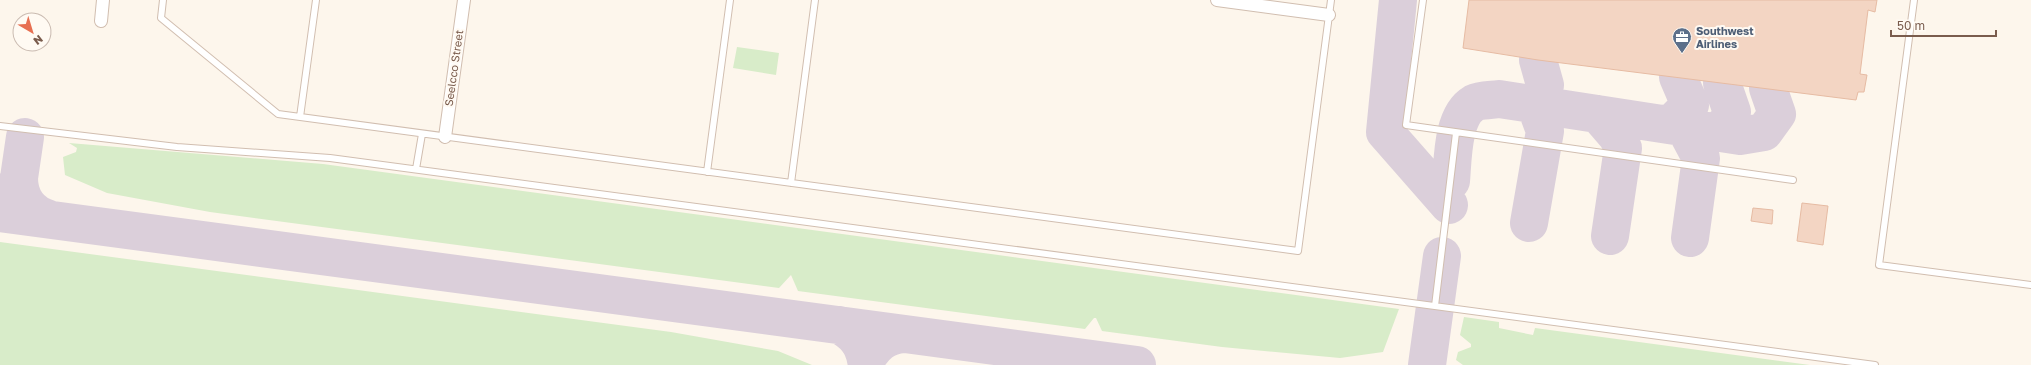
<svg xmlns="http://www.w3.org/2000/svg" width="2031" height="365" viewBox="0 0 2031 365" font-family="'Golos Text',sans-serif">
<style>
.green{fill:#d8ecc9}
.lines{fill:none;stroke-linecap:round;stroke-linejoin:round}
.taxiway{stroke:#dbcfda;stroke-width:38}
.building{fill:#f3d5c3;stroke:#e6bba3}
.service-casing{stroke:#d1beb0;stroke-width:8}
.minor-casing{stroke:#d1beb0;stroke-width:14}
.service{stroke:#fff;stroke-width:6}
.minor{stroke:#fff;stroke-width:12}
.labels{text-anchor:middle;stroke-width:4;stroke-linejoin:round;paint-order:stroke}
.service-label{font-size:11px;font-weight:bold;fill:#4e5e75;stroke:#fffaf3;text-anchor:start}
.street-label{font-size:11px;fill:#7a5c4d;stroke:#fffaf3}
</style>
<rect width="100%" height="100%" fill="#fdf6ec"/>
<path class="green" d="M 737,47 L 779,53 L 776,75 L 733,68 Z
M 69,143 L 323,164 L 1399,309 L 1383,352 L 1340,358 L 1222,347 L 1102,331 L 1096,318 L 1094,318 L 1085,329 L 798,291 L 791,275 L 779,288 L 210,212 L 107,193 L 65,175 L 63,157 L 76,152 L 77,148 Z
M 0,242 L 671,332 L 778,351 L 812,365 L 0,365 Z
M 1464,317 L 1499,322 L 1499,328 L 1533,335 L 1535,328 L 1810,365 L 1463,365 L 1456,360 L 1458,352 L 1471,347 L 1471,344 L 1460,335 Z"/>
<g class="lines">
<path class="taxiway" d="M 1398,0 L 1385,132 L 1449,205
M 1598,114 L 1617,136 L 1623,148 L 1610,236
M 1663,124 L 1672,123 L 1690,105 L 1678,77
M 1685,128 L 1701,158 L 1690,238
M 1716,132 L 1728,122 L 1732,112 L 1722,83
M 19,178 L 25,137
M 1451,181 C 1453,159 1452,116 1474,103 C 1480,100 1492,100 1499,99 L 1740,136 L 1764,132 L 1777,114 L 1768,88
M 0,205 L 11,196 L 19,178 C 19,198 29,213 49,219
M 0,213 L 1137,365
M 1529,223 L 1545,131 L 1535,104 L 1542,101 L 1545,85 L 1538,60
M 839,325 C 854,333 863,343 866,360 C 875,344 885,336 903,334
M 1427,365 L 1442,256"/>
</g>
<path class="building" d="M 1469,0 L 1877,0 L 1875,12 L 1868,10 L 1860,74 L 1867,75 L 1864,92 L 1858,92 L 1856,100 L 1538,60 L 1463,48 Z
M 1802,203 L 1828,206 L 1823,245 L 1797,241 Z
M 1753,208 L 1773,210 L 1772,224 L 1751,221 Z"/>
<g class="lines">
<defs>
<path id="service" d="M 163,0 L 161,18 L 278,114 L 1298,251 L 1331,0
M 1423,0 L 1406,125 L 1793,180
M 1914,0 L 1879,265 L 2031,285
M 300,117 L 316,0
M 0,126 L 177,147 L 330,158 L 1875,365
M 416,169 L 422,134
M 707,172 L 730,0
M 791,183 L 815,0
M 1435,306 L 1456,133"/>
<path id="minor" d="M 1217,0 L 1329,15
M 101,21 L 103,0
M 445,137 L 464,0"/>
</defs>
<use href="#service" class="service-casing"/>
<use href="#minor" class="minor-casing"/>
<use href="#service" class="service"/>
<use href="#minor" class="minor"/>
</g>
<defs>
<symbol id="office-pin" viewBox="-11 -11 22 30"><path d="M0 17L-7.5 6A9.5 9.5 0 1 1 7.5 6Z" fill="#5c6f8a" stroke="#fffaf3"/><path d="M-6-3h4V-5.5h4V-3h4V5H-6ZM-1-4.5V-3h2v-1.5ZM-6 0V1H6V0Z" fill="#fff"/></symbol>
</defs>
<g fill-rule="evenodd">
<use href="#office-pin" x="1671" y="26" width="22" height="30"/>
</g>
<g class="labels">
<g class="service-label">
<text x="1696" y="35">Southwest<tspan x="1696" dy="13">Airlines</tspan></text>
</g>
<g class="street-label">
<text transform="translate(454 68) rotate(-82)" y="4">Seelcco Street</text>
</g>
</g>
<g transform="translate(32 32) rotate(142)"><circle r="19" fill="#fffaf3" stroke="#cabbb1"/>
<path d="M0-3L7 15L0 10L-7 15Z" fill="#e76f51"/>
<text y="-6" font-size="11" font-weight="bold" text-anchor="middle" fill="#7a5c4d">N</text>
</g>
<path d="M1891 30v6h105v-6" fill="none" stroke="#7a5c4d" stroke-width="2"/>
<text x="1897" y="30" font-size="12" fill="#7a5c4d" stroke="#fffaf3" stroke-width="3" paint-order="stroke">50 m</text>
</svg>
